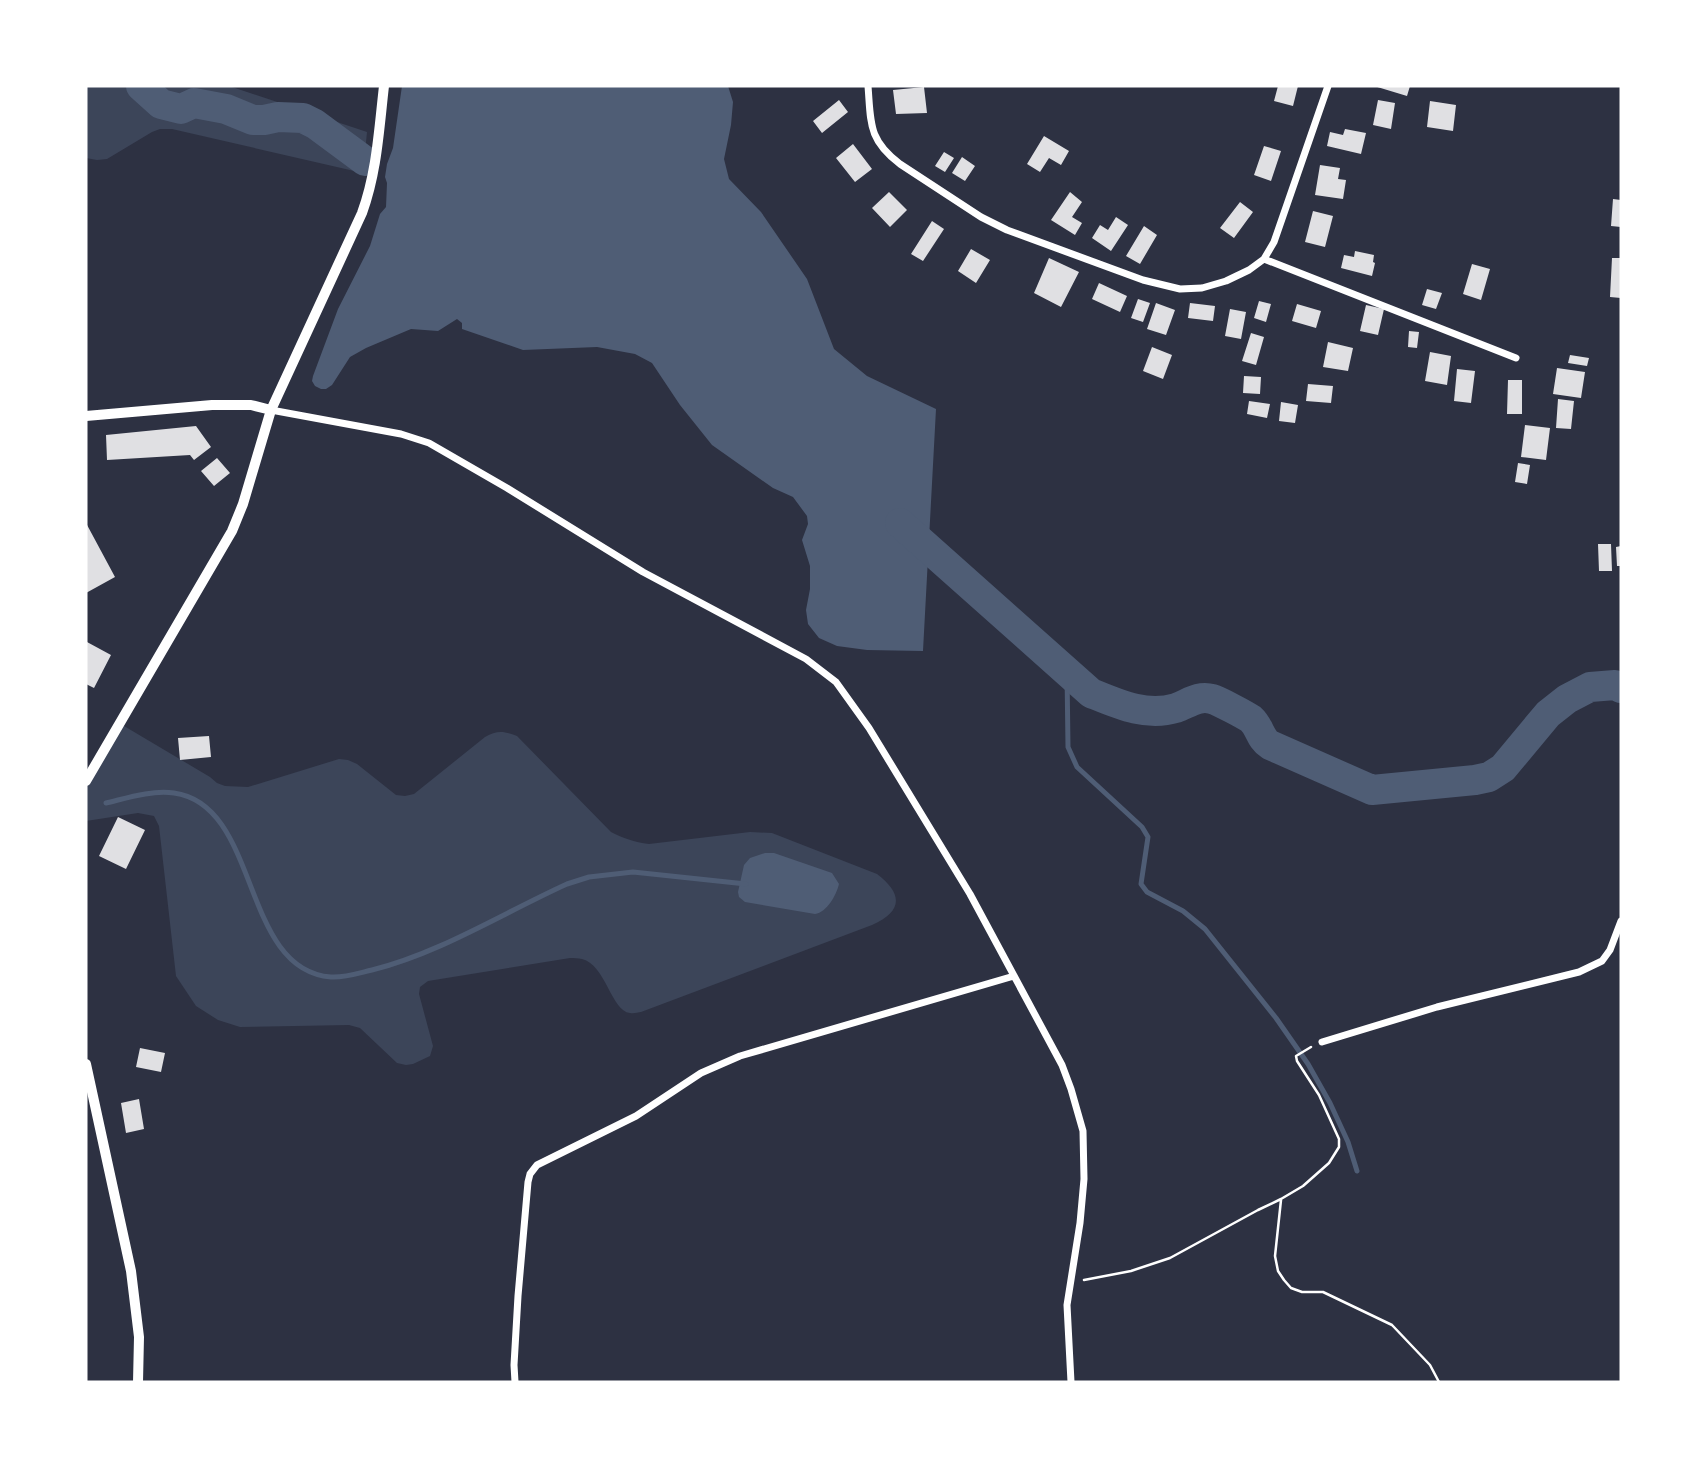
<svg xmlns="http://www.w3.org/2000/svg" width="1707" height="1468" viewBox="0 0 1707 1468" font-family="Montserrat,sans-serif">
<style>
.green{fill:#3c4559}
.water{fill:#4f5d75}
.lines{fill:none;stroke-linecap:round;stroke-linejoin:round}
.stream{stroke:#4f5d75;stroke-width:5}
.river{stroke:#4f5d75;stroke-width:30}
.building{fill:#e0e0e3}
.path{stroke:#fff;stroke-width:2.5}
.minor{stroke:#fff;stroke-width:7}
.tertiary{stroke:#fff;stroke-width:10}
</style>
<rect width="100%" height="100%" fill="#2d3142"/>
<path class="green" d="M 86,86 L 229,86 L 367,132 L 363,173 L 172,129 L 160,129 L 152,132 L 107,159 L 97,160 L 86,158 Z
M 119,723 L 210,777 L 217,783 L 225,786 L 248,787 L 339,759 L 348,760 L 357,764 L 396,795 L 405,796 L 414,794 L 485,737 C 497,730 504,731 517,736 L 611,832 C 623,838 634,842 649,844 L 750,832 L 772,833 L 877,874 C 903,894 903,911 872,925 L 641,1012 C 638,1012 634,1014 630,1013 C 611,1011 606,965 582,959 C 578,958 574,958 570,958 L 428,981 L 420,987 L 419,994 L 433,1046 L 430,1056 L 413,1064 L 406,1065 L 397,1063 L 360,1028 L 349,1025 L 240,1027 L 218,1020 L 196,1006 L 176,976 L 159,826 L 154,816 L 138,813 L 86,821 L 86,781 Z"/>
<path class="water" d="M 402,86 L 728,86 L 733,102 L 731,125 L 724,159 L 729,179 L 761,212 L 807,279 L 834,349 L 867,376 L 936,409 L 923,651 L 867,650 L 837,646 L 819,638 L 808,624 L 806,610 L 810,589 L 810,566 L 802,540 L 808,524 L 807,516 L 793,497 L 773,488 L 712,445 L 680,405 L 652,363 L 635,354 L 597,347 L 523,350 L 462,329 L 462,323 L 457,319 L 438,331 L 411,329 L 366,348 L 350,357 L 332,385 L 326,389 L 321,389 L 315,386 L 312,381 L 313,376 L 338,309 L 370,246 L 380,214 L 386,207 L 387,183 L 385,177 L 387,164 L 393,148 Z
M 765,853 L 774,853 L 832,873 L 839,884 C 836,896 827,912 815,914 L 745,902 L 739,897 L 738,892 L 744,865 L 750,858 Z"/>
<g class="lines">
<path class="stream" d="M 1067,672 L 1068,747 L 1077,767 L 1142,827 L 1148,837 L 1141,884 L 1147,892 L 1183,911 L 1205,929 L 1276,1018 L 1308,1064 L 1330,1103 L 1348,1142 L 1357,1171
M 106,803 C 127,798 151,790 174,793 C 261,805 240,970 331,977 C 344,978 359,973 372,970 C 440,953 503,913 567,884 L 589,877 L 633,872 L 746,884"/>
<path class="river" d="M 141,86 L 161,104 L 181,109 L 194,103 L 226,109 L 253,120 L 264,120 L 278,117 L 303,118 L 315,124 L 365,161
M 900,523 L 1091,693 C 1118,704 1146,717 1176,708 C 1188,704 1198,695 1212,699 C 1219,701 1245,715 1251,719 C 1260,727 1260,739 1270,745 L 1372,790 L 1475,780 L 1489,777 L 1503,768 L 1548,714 L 1567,699 L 1590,687 L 1615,685 L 1621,688"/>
</g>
<path class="building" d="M 1278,86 L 1298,86 L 1293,106 L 1274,101 Z
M 1374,86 L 1410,86 L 1407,96 Z
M 924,87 L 927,113 L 896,114 L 893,90 Z
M 839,100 L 848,112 L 822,133 L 813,121 Z
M 1378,100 L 1395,103 L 1391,129 L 1373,125 Z
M 1430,101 L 1456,105 L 1453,131 L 1427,127 Z
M 1345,129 L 1366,133 L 1361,154 L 1327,146 L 1330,132 L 1343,135 Z
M 1044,136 L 1069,151 L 1061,165 L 1049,158 L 1040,172 L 1027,164 Z
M 853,144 L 872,169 L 855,182 L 836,158 Z
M 1264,146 L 1281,151 L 1271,181 L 1254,175 Z
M 944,152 L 954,158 L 945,172 L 935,166 Z
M 962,157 L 975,166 L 965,181 L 952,173 Z
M 1320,165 L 1340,168 L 1338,179 L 1346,180 L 1343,199 L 1315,195 Z
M 889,192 L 907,210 L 890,227 L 872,208 Z
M 1070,192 L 1082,202 L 1072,217 L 1082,223 L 1075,235 L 1051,220 Z
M 1613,199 L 1621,200 L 1621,227 L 1611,226 Z
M 1240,202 L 1253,212 L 1234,238 L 1220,228 Z
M 1313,211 L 1333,216 L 1325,247 L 1305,242 Z
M 1116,217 L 1128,225 L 1111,251 L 1092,238 L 1100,225 L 1108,230 Z
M 932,221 L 944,229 L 923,261 L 911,254 Z
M 1144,226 L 1157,235 L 1140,264 L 1126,256 Z
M 971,249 L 990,260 L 976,283 L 958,271 Z
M 1355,251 L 1374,255 L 1373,262 L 1375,263 L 1372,276 L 1341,268 L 1344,255 L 1354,257 Z
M 1049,258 L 1079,272 L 1061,307 L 1034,293 Z
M 1612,258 L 1621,258 L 1621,298 L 1610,297 Z
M 1472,264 L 1490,269 L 1481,300 L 1463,294 Z
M 1099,283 L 1127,296 L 1120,312 L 1092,299 Z
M 1427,289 L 1442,293 L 1436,309 L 1422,305 Z
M 1138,299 L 1150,303 L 1143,322 L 1131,318 Z
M 1259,301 L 1271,304 L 1266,322 L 1254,318 Z
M 1156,303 L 1175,310 L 1166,335 L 1147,329 Z
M 1190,303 L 1215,306 L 1213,321 L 1188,318 Z
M 1297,304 L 1321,311 L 1316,328 L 1292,321 Z
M 1366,305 L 1384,309 L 1378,335 L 1360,331 Z
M 1230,309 L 1246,312 L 1241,339 L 1225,336 Z
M 1409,331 L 1419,332 L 1417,348 L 1408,347 Z
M 1251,333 L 1264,337 L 1256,365 L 1242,361 Z
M 1328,342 L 1353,348 L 1348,371 L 1323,367 Z
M 1152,347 L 1172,355 L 1163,379 L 1143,371 Z
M 1430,352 L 1451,356 L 1447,385 L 1425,381 Z
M 1570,355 L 1589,358 L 1587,366 L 1568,363 Z
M 1557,368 L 1585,372 L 1581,398 L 1553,394 Z
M 1457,369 L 1475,371 L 1471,403 L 1454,401 Z
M 1244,376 L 1261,377 L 1260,394 L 1243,393 Z
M 1508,380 L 1522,380 L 1522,414 L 1507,414 Z
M 1308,384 L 1333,386 L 1331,403 L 1306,401 Z
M 1558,399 L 1574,401 L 1571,429 L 1556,428 Z
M 1249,401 L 1270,404 L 1267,418 L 1247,414 Z
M 1281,402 L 1298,405 L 1295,423 L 1279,421 Z
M 1525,425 L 1550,428 L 1546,460 L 1521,457 Z
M 196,426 L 211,447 L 194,460 L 190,455 L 107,460 L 106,435 Z
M 217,458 L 230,473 L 214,486 L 201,471 Z
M 1518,463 L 1530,465 L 1527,484 L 1515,482 Z
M 86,523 L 115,577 L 86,593 Z
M 1598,544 L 1611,544 L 1612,571 L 1599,571 Z
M 1621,546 L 1621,566 L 1617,566 L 1616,547 Z
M 87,642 L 111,655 L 94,688 L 86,684 L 86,645 Z
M 209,736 L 211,757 L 180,760 L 178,738 Z
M 118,817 L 145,830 L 126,869 L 99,856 Z
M 140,1048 L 165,1053 L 161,1072 L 136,1067 Z
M 139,1099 L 144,1129 L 126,1133 L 121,1103 Z"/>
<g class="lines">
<path class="path" d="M 1281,1200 L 1275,1256 L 1278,1271 L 1284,1280 L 1291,1288 L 1302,1292 L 1323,1292 L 1392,1325 L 1430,1365 L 1439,1382
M 1084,1280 L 1131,1271 L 1170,1258 L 1258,1210 L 1281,1199 L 1303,1186 L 1329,1163 L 1339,1147 L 1339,1139 L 1319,1095 L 1297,1061 L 1296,1056 L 1311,1047"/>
<path class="minor" d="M 868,86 C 871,123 868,140 900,164 L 981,217 L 1007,230 L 1143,280 L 1180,289 L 1202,288 L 1226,281 L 1249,270 L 1264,259 L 1274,242 L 1328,86
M 1264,259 L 1516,358
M 271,410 L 401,434 L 429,443 L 507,488 L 643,572 L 806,659 L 836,682 L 869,728 L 970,894 L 1062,1065 L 1071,1089 L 1083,1131 L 1084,1179 L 1080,1223 L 1067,1305 L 1071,1382
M 1322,1042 L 1437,1007 L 1579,972 L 1602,961 L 1610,950 L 1621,921
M 515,1382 L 514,1365 L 518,1296 L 528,1182 L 530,1174 L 537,1165 L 636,1116 L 701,1073 L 740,1056 L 1014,976"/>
<path class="tertiary" d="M 86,416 L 212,405 L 251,405 L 271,410
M 86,781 L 232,531 L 243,504 L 271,410 L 362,213 C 377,172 379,129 384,86
M 86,1064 L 131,1271 L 139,1337 L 138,1382"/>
</g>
<rect width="1707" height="1468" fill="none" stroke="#ffffff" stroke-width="175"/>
</svg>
